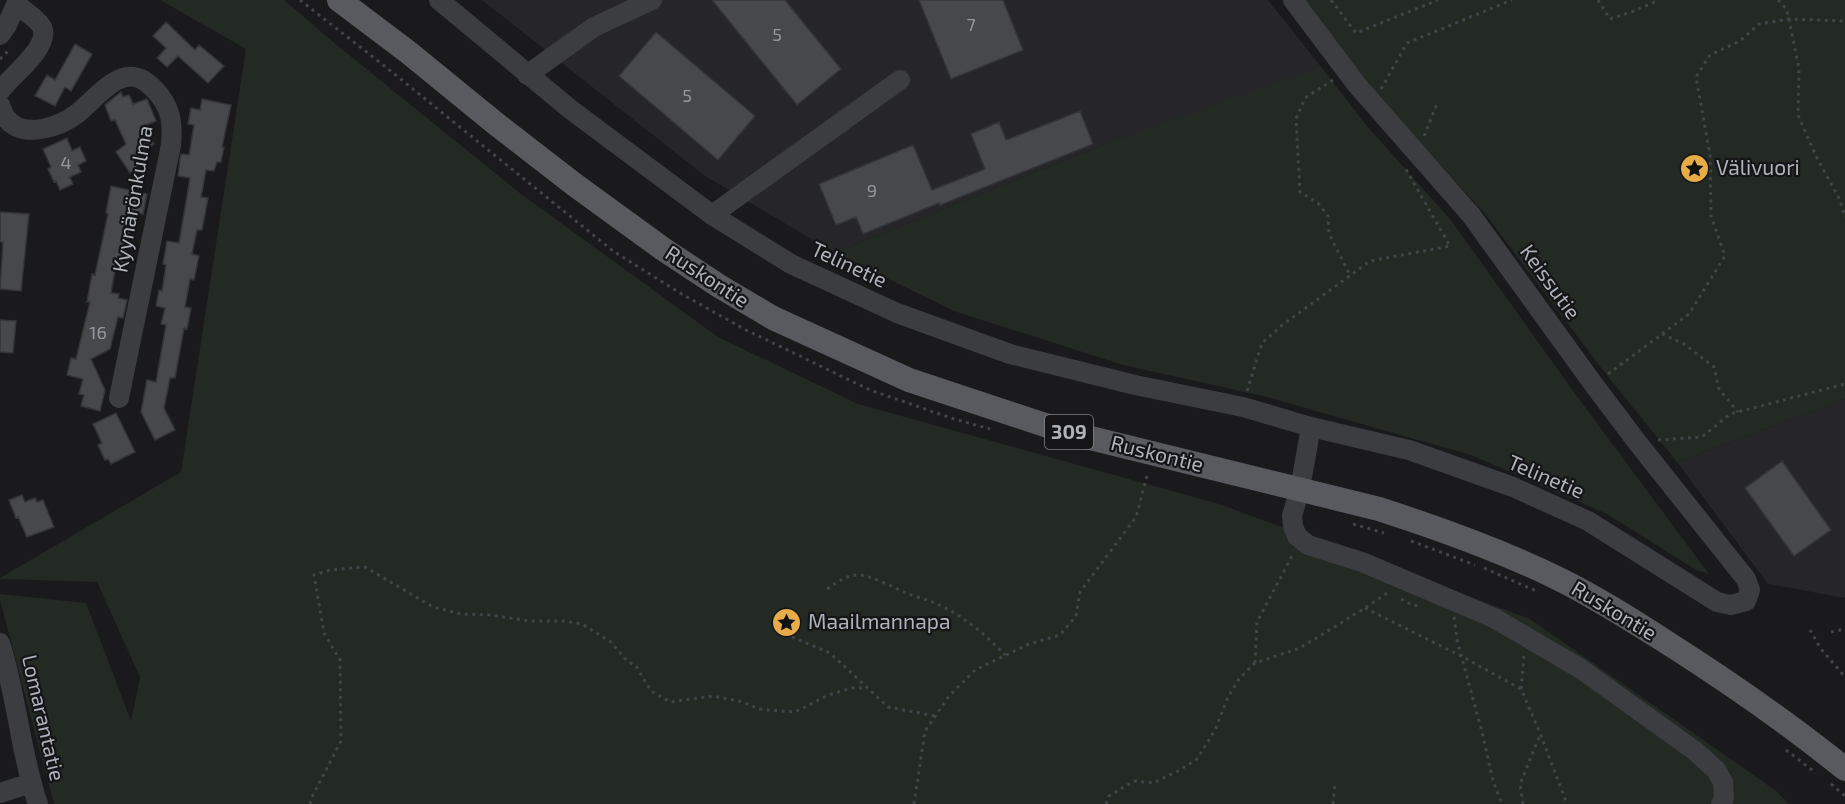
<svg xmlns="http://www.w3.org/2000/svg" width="1845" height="804" viewBox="0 0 1845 804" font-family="'Exo 2',sans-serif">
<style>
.built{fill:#262629}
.green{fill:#222a23}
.building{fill:#47484c;stroke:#343538;stroke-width:1.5}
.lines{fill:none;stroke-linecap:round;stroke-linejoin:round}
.path{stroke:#424448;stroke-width:3;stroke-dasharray:3 4.5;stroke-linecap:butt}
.minor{stroke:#3b3d41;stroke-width:20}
.major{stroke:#585a60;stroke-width:24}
.labels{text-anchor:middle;stroke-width:4.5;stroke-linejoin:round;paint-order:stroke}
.number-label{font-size:18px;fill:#94989f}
.shield{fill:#151517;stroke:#80838a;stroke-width:1.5}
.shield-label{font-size:20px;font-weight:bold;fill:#aeb2bb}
.poi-label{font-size:21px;fill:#aeb2bb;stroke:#151517;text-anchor:start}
.street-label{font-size:21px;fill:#aeb2bb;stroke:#151517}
</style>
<rect width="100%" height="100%" fill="#1a1a1c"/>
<path class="built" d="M 482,0 L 1268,0 L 1326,73 L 1100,146 L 835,253 L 705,176 Z
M 1845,399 L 1845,598 L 1768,584 L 1677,462 Z"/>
<path class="green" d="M 160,0 L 284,0 L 338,46 L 521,194 L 718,337 L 858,404 L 1219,504 L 1530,619 L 1775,790 L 1789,804 L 54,804 L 0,600 L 0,594 L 86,603 L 131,721 L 140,677 L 97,582 L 0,579 L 0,578 L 181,472 L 246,49 Z
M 1303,0 L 1845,0 L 1845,399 L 1677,462 L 1602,369 L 1486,215 L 1356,72 Z
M 1321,67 L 1367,126 L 1450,219 L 1579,399 L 1709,574 L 1696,570 L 1607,514 L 1471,455 L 1263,396 L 1123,365 L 954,311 L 835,253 L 1100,146 Z"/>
<path class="building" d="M 712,0 L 785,0 L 841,69 L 797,105 Z
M 919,0 L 1003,0 L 1023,50 L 951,79 Z
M 166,22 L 195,50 L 199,45 L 224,66 L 208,83 L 178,56 L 167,67 L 157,58 L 166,48 L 153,36 Z
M 656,32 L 755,116 L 718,160 L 619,76 Z
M 75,44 L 92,54 L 71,91 L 65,87 L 55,106 L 35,96 L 47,75 L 55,80 Z
M 121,92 L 123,97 L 129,95 L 133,104 L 147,99 L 156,121 L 140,127 L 154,144 L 144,152 L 149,157 L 130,173 L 116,152 L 126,144 L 115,120 L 111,121 L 105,105 Z
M 202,99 L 231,105 L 222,147 L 224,147 L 221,162 L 217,162 L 214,171 L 206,170 L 201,197 L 208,198 L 202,230 L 197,230 L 192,254 L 199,256 L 194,280 L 190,279 L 185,307 L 191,308 L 187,329 L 184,328 L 175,378 L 170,378 L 164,408 L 175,430 L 155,440 L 141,412 L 147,380 L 156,382 L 166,325 L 161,324 L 165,308 L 156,306 L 159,290 L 162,291 L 166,265 L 163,264 L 167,241 L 179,243 L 190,178 L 178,176 L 180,159 L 181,154 L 189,155 L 194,125 L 188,124 L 191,108 L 200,110 Z
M 1080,111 L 1093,144 L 940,205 L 939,203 L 863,234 L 856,217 L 836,225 L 819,184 L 913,145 L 932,190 L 985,169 L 971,134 L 999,122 L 1006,140 Z
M 67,138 L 72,151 L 80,147 L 86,161 L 78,165 L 81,172 L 70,177 L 73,184 L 60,190 L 56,181 L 54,182 L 48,169 L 51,167 L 43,149 Z
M 111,186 L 147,194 L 143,214 L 138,213 L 136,219 L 132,218 L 122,272 L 115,270 L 111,293 L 119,294 L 118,298 L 127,300 L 123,318 L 118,317 L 110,349 L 91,359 L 105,390 L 100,411 L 81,406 L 84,395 L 79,394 L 83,379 L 67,375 L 71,358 L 76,359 L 90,302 L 87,302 L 92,274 L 95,275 L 108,214 L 106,213 Z
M 0,212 L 29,214 L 21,291 L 0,289 L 3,242 L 0,242 Z
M 0,320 L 16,321 L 13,353 L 0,352 Z
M 116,413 L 135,452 L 111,464 L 108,459 L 105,460 L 98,445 L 102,443 L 93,424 Z
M 1782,461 L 1831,530 L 1794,556 L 1745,488 Z
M 22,495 L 25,502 L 35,498 L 37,502 L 43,500 L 54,527 L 27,537 L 18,517 L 16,518 L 9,500 Z"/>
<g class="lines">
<path class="path" d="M 300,0 L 387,68 L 613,251 L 680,293 L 746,330 L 870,390 L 954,419 L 990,429
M 1331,0 L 1356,33 L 1438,0
M 1598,0 L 1610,19 L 1634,11 L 1659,0
M 1778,0 L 1787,10 L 1799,68 L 1798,115 L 1816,156 L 1840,200 L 1845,218
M 0,59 L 10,49
M 1333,80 L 1305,98 L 1296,119 L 1300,192 L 1318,203 L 1328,216 L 1329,234 L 1350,275
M 1381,89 L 1407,43 L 1512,0
M 1424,136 L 1437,104
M 1662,334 L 1684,344 L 1714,367 L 1719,389 L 1738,412
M 1608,374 L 1689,314 L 1725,256 L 1711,216 L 1710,155 L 1696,77 L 1710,55 L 1740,41 L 1759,24 L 1789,19 L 1845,21
M 1247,391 L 1262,343 L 1281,326 L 1370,261 L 1450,246 L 1404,166
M 1658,440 L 1702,437 L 1730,414 L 1845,384
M 1353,524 L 1384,533
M 1411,541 L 1475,565
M 1484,568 L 1536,591
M 827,589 C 836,583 845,576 856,575 C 869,574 892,587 904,592 C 912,596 922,598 930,601 C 959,612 984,633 1005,655
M 1401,599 L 1412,605 L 1420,606
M 1365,608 L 1461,656 L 1521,689
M 1454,617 L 1457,640 L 1482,732 L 1493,781 L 1502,804
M 1810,630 L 1821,649 L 1845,677
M 1831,632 L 1845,629
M 785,634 L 830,653 L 888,707 L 935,716
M 1524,656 L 1521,689 L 1540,733 L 1567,804
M 1255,663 L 1257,622 L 1293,554
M 1786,750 L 1816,773
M 1831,784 L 1845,796
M 310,804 L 312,797 L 341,741 L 340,660 L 324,633 L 314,575 L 330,570 L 365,567 L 433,607 L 461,614 L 491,615 L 529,621 L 564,621 L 582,624 L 611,642 L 627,661 L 636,666 L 651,691 L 670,702 L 713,696 L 743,702 L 759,709 L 795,712 L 828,695 L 852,688 L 868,688
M 914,804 L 925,731 L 949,696 L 975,670 L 1029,644 L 1060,635 L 1076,616 L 1080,592 L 1136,517 L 1148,472
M 1106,804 L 1109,796 L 1134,781 L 1153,783 L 1178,771 L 1197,759 L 1215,730 L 1228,697 L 1239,679 L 1255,663 L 1300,648 L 1365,608 L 1390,591
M 1333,804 L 1335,784
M 1523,804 L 1520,784 L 1540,735"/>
<path class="minor" d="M 439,0 L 570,109 L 712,215 L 791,264 L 897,313 L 1010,354 L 1135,385 L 1243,407 L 1311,427 L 1409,450 L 1513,487 L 1588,521 L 1717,602 L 1731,605 L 1746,601 L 1750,590 L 1746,579 L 1637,442 L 1594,385 L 1471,215 L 1357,85 L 1293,0
M 0,35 L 7,25 L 18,0
M 527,75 L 594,27 L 652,0
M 0,91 C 11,76 47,50 43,30 C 42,22 23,10 16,4
M 0,105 C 2,109 3,114 6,118 C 23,140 60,127 78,113 C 91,102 110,80 126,77 C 138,75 146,81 154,89 C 171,106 173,122 171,145 L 119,398
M 712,215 L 900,80
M 1311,427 L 1300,488 L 1292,516 L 1293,526 L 1297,536 L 1308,545 L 1362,562 L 1494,618 L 1581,669 L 1695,751 L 1716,770 L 1723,782 L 1724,798 L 1721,804
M 0,643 C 17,696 20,752 38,804
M 0,793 L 31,783"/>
<path class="major" d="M 339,0 L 408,52 L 495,123 L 575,185 L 663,249 L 719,286 L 773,318 L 909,380 L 1066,432 L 1379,509 C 1441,529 1503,551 1561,580 C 1597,598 1630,619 1663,640 C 1726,680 1787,722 1845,769"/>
</g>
<defs>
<symbol id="sight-disc" viewBox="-11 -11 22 22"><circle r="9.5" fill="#e7ab47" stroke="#151517"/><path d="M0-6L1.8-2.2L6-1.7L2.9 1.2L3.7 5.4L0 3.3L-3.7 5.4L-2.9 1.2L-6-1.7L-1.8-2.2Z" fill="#111"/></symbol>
</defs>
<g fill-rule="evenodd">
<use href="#sight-disc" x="1678" y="152" width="33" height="33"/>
<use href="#sight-disc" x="770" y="606" width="33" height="33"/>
</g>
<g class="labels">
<g class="number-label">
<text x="971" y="31">7</text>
<text x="777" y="41">5</text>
<text x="687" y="102">5</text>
<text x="66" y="169">4</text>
<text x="872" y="197">9</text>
<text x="98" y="339">16</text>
</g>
<rect class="shield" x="1045" y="415" width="48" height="34" rx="4.5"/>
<g class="shield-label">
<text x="1069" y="439">309</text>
</g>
<g class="poi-label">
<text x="1716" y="175">Välivuori</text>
<text x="808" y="629">Maailmannapa</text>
</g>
<g class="street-label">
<text transform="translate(133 199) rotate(-80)" y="7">Kyynärönkulma</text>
<text transform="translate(849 265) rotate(25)" y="7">Telinetie</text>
<text transform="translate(707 277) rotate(33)" y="7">Ruskontie</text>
<text transform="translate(1550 282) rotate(54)" y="7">Keissutie</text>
<text transform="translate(1157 454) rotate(14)" y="7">Ruskontie</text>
<text transform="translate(1546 477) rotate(23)" y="7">Telinetie</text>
<text transform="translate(1614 611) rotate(31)" y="7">Ruskontie</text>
<text transform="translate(43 718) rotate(77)" y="7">Lomarantatie</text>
</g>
</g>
</svg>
